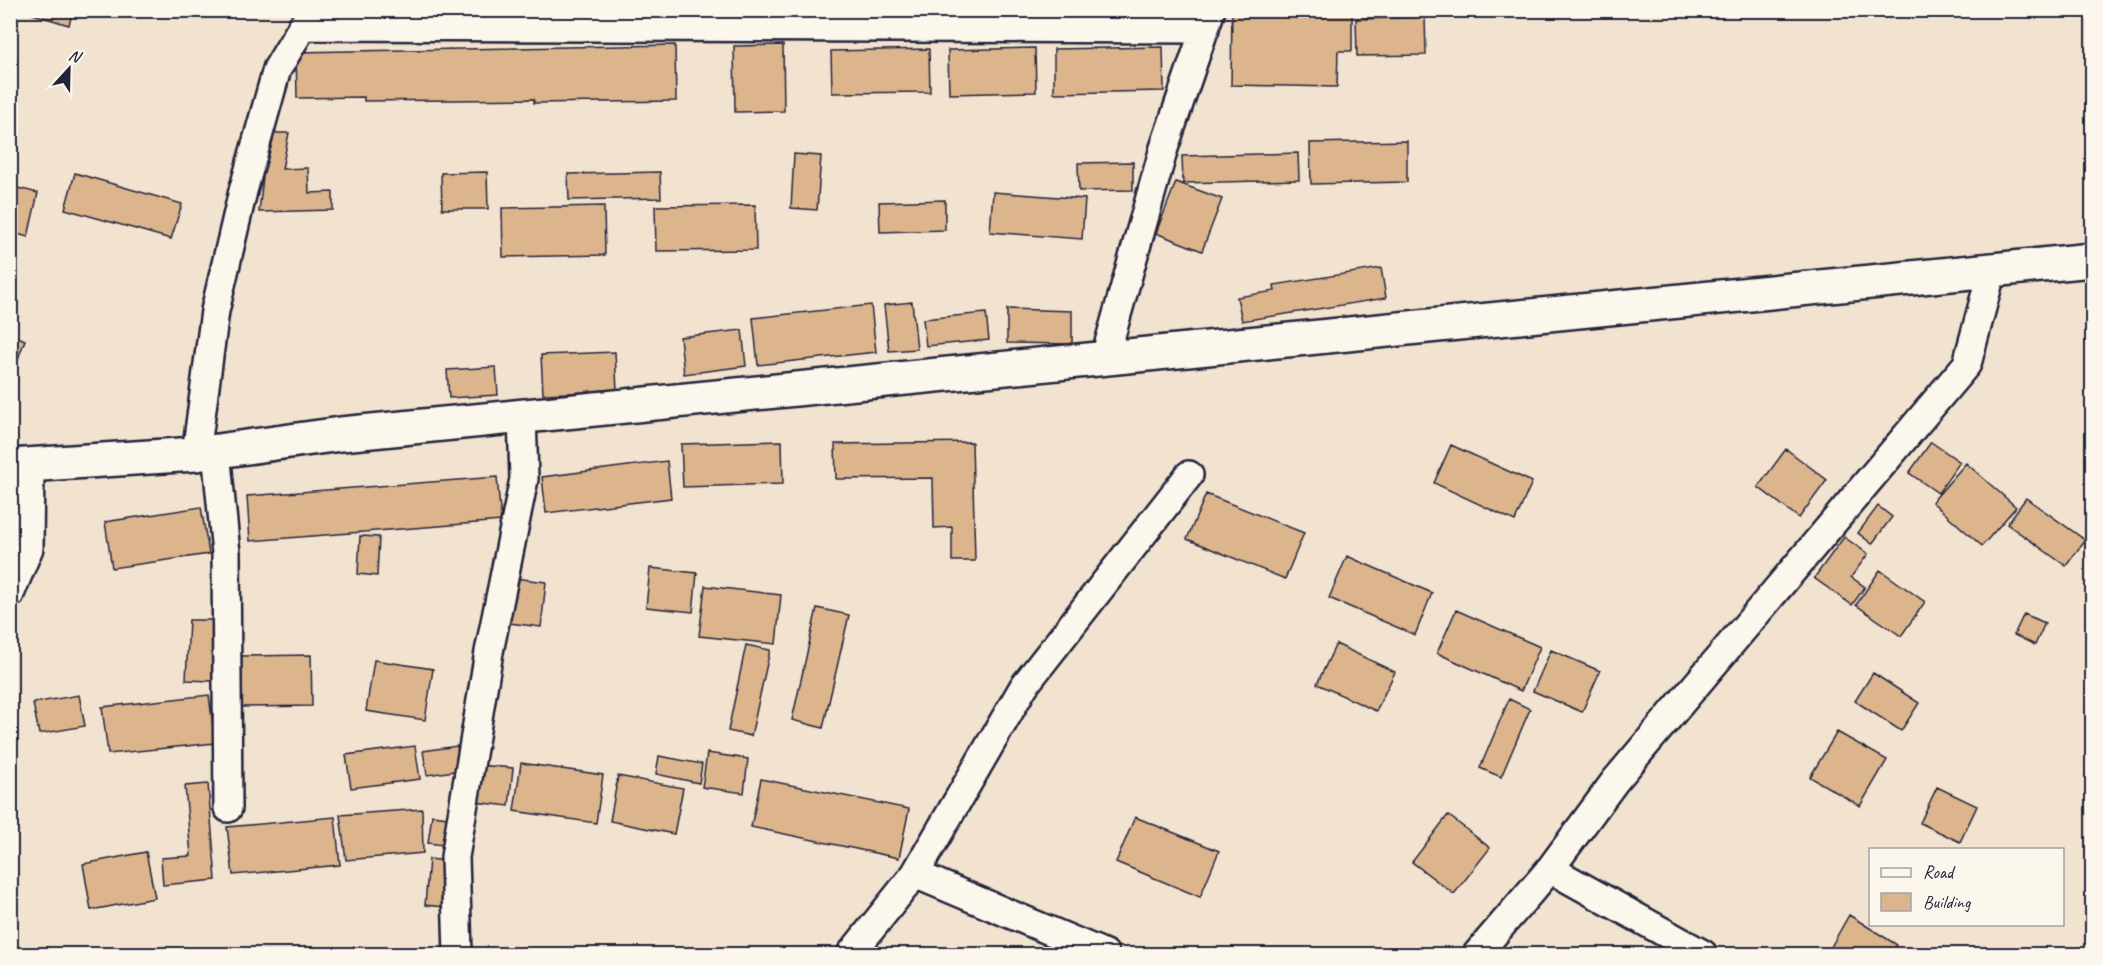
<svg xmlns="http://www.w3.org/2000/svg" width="2103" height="965" viewBox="0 0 2103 965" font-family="Caveat,sans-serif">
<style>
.building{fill:#dcb58d;stroke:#22223b;stroke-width:1.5}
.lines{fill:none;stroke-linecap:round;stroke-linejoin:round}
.minor-casing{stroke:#22223b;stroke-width:32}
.tertiary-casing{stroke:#22223b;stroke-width:38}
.minor{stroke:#fbf7ec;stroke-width:27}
.tertiary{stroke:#fbf7ec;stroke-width:33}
</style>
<rect width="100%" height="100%" fill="#f2e3d0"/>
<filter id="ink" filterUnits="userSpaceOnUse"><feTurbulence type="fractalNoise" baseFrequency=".0167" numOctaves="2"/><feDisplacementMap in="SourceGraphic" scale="12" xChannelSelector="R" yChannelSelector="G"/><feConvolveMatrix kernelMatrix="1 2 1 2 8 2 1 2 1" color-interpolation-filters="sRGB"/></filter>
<g filter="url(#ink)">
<path class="building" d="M 19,10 L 73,10 L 69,25 Z
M 506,10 L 612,10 L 612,15 L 506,17 Z
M 643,10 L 681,10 L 681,13 L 643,14 Z
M 725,10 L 907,10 L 725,13 Z
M 1232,10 L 1352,11 L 1352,51 L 1338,51 L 1337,87 L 1231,85 Z
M 1442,10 L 1487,10 L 1487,15 Z
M 1425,17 L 1426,55 L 1357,56 L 1356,19 Z
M 675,45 L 676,101 L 534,103 L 534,99 L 364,101 L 364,97 L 297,98 L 296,52 Z
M 783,45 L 784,111 L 735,112 L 734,46 Z
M 1163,47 L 1164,91 L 1054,93 L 1054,49 Z
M 1035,48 L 1036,92 L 949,94 L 948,50 Z
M 929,49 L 930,92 L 832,93 L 831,51 Z
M 268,133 L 289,133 L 282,169 L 308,168 L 309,193 L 333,192 L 333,210 L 259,212 Z
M 1407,141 L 1407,182 L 1311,184 L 1310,143 Z
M 1298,153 L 1299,180 L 1183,183 L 1182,156 Z
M 794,154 L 821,156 L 817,210 L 791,208 Z
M 1133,162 L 1133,190 L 1079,191 L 1078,163 Z
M 487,172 L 488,209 L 442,209 L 441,173 Z
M 660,172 L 661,198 L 569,200 L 568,174 Z
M 75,173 L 182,204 L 171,239 L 65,209 Z
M 1176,182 L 1222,199 L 1202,251 L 1156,233 Z
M 10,186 L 38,193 L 28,237 L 10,232 Z
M 993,192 L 1085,199 L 1082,239 L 990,232 Z
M 945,200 L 945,230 L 880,232 L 879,202 Z
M 755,205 L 756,250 L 656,251 L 655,206 Z
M 604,206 L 605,255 L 503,257 L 502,208 Z
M 1381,268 L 1386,298 L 1242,321 L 1237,297 L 1275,291 L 1274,285 Z
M 912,302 L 917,349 L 889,351 L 884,305 Z
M 871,305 L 876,352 L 758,365 L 753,318 Z
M 1007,309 L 1072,311 L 1072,344 L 1007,343 Z
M 986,313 L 989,340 L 926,346 L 923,319 Z
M 742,330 L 746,366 L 684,374 L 680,337 Z
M 10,334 L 25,340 L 15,367 L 10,365 Z
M 615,352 L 617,391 L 543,394 L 541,355 Z
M 496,367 L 498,395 L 449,398 L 447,370 Z
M 782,441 L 783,484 L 683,487 L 681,444 Z
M 972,442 L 975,561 L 952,561 L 952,527 L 934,528 L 933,478 L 836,479 L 835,444 Z
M 1931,442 L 1960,462 L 1938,493 L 1909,473 Z
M 1451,445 L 1532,482 L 1515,521 L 1434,483 Z
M 1786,449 L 1827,480 L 1799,518 L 1758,487 Z
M 667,461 L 671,498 L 546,513 L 542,477 Z
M 1966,463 L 2016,507 L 1982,546 L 1932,502 Z
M 497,477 L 501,521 L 250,541 L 247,496 Z
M 1206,494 L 1304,533 L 1285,579 L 1187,539 Z
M 2026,498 L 2085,540 L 2066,566 L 2007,524 Z
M 1878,506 L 1892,517 L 1872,544 L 1858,533 Z
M 201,507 L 209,554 L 112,568 L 105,522 Z
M 360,536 L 379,537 L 377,576 L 358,574 Z
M 1844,537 L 1868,554 L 1851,577 L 1865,587 L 1852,605 L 1814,578 Z
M 1347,556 L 1432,593 L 1415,635 L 1329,598 Z
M 650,568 L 697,573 L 693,612 L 646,607 Z
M 1880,570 L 1925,602 L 1901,636 L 1856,605 Z
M 514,578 L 546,582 L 541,627 L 509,623 Z
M 705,586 L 781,595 L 776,644 L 699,636 Z
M 817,608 L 849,615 L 823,728 L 792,720 Z
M 1456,610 L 1540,647 L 1521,691 L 1437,653 Z
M 2024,614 L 2045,623 L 2035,645 L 2014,635 Z
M 189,620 L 214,620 L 212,681 L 186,680 Z
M 1336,644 L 1395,672 L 1376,711 L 1317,684 Z
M 746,645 L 770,650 L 751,736 L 728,731 Z
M 1551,650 L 1600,671 L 1582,712 L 1533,691 Z
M 311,655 L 312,706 L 238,707 L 238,656 Z
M 374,660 L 433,669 L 425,720 L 366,711 Z
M 1873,673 L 1919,703 L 1901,731 L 1855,701 Z
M 79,695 L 85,726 L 39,734 L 33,703 Z
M 209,695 L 215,743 L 108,754 L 102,707 Z
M 1509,699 L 1530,709 L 1501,777 L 1480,768 Z
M 1837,732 L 1887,760 L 1860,806 L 1810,777 Z
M 415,746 L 420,779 L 351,788 L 346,755 Z
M 457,746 L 461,770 L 427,775 L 423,751 Z
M 707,753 L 748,759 L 744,793 L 702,787 Z
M 659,756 L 702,764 L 699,783 L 656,774 Z
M 521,763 L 603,775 L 596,823 L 514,811 Z
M 478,765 L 513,768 L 509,806 L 475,802 Z
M 618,776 L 683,788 L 674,834 L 610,821 Z
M 761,779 L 909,809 L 899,858 L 751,827 Z
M 208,784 L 216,880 L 163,885 L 161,858 L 191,856 L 185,786 Z
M 1937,787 L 1977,806 L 1960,842 L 1920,823 Z
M 422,809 L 423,853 L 346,860 L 340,815 Z
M 432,815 L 448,817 L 443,845 L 428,843 Z
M 1448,815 L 1490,848 L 1454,894 L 1412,862 Z
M 335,817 L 340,865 L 233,875 L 227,827 Z
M 1135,817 L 1219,851 L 1200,897 L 1116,862 Z
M 146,852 L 155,898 L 91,910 L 83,864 Z
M 429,859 L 447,861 L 444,907 L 425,905 Z
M 1849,915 L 1897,945 L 1891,954 L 1827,954 Z
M 270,951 L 271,954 L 246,954 Z"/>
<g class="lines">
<defs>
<path id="minor" d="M 302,26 L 1205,29
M 1105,357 L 1164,148 L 1211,10
M 216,451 L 226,553 L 228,808
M 196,454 L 215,311 L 243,191 L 277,69 L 311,12
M 10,594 L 29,548 L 30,464
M 1550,869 L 1703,954
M 915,874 L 1105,954
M 458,954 L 455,857 L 489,652 L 524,479 L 522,416
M 851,954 L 915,874 L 1024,686 L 1189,475
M 1477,954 L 1550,869 L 1615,781 L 1967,364 L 1992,270"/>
<path id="tertiary" d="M 10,466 L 196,454 L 341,434 L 535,415 L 2092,260"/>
</defs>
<use href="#minor" class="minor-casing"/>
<use href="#tertiary" class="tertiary-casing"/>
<use href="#minor" class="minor"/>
<use href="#tertiary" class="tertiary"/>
</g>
</g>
<rect width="2103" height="965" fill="none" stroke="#fbf7ec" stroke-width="36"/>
<rect x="18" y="18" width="2067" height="929" fill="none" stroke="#22223b" stroke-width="2" filter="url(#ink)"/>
<rect x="1869" y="848" width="195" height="78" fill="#fbf7ec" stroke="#a4a2a5" stroke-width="1.5"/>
<rect x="1881" y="868" width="30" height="9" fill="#fbf7ec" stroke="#a4a2a5" stroke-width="1.5"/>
<text x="1923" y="878" font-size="18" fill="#22223b">Road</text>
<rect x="1881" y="893" width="30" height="18" fill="#dcb58d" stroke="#a4a2a5" stroke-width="1.5"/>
<text x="1923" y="908" font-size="18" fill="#22223b">Building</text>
<g transform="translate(69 69) rotate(22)" stroke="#fbf7ec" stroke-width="4.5" paint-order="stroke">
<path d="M0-4.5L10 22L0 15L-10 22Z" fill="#22223b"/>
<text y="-9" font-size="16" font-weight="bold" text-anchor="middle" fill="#22223b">N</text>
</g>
</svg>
